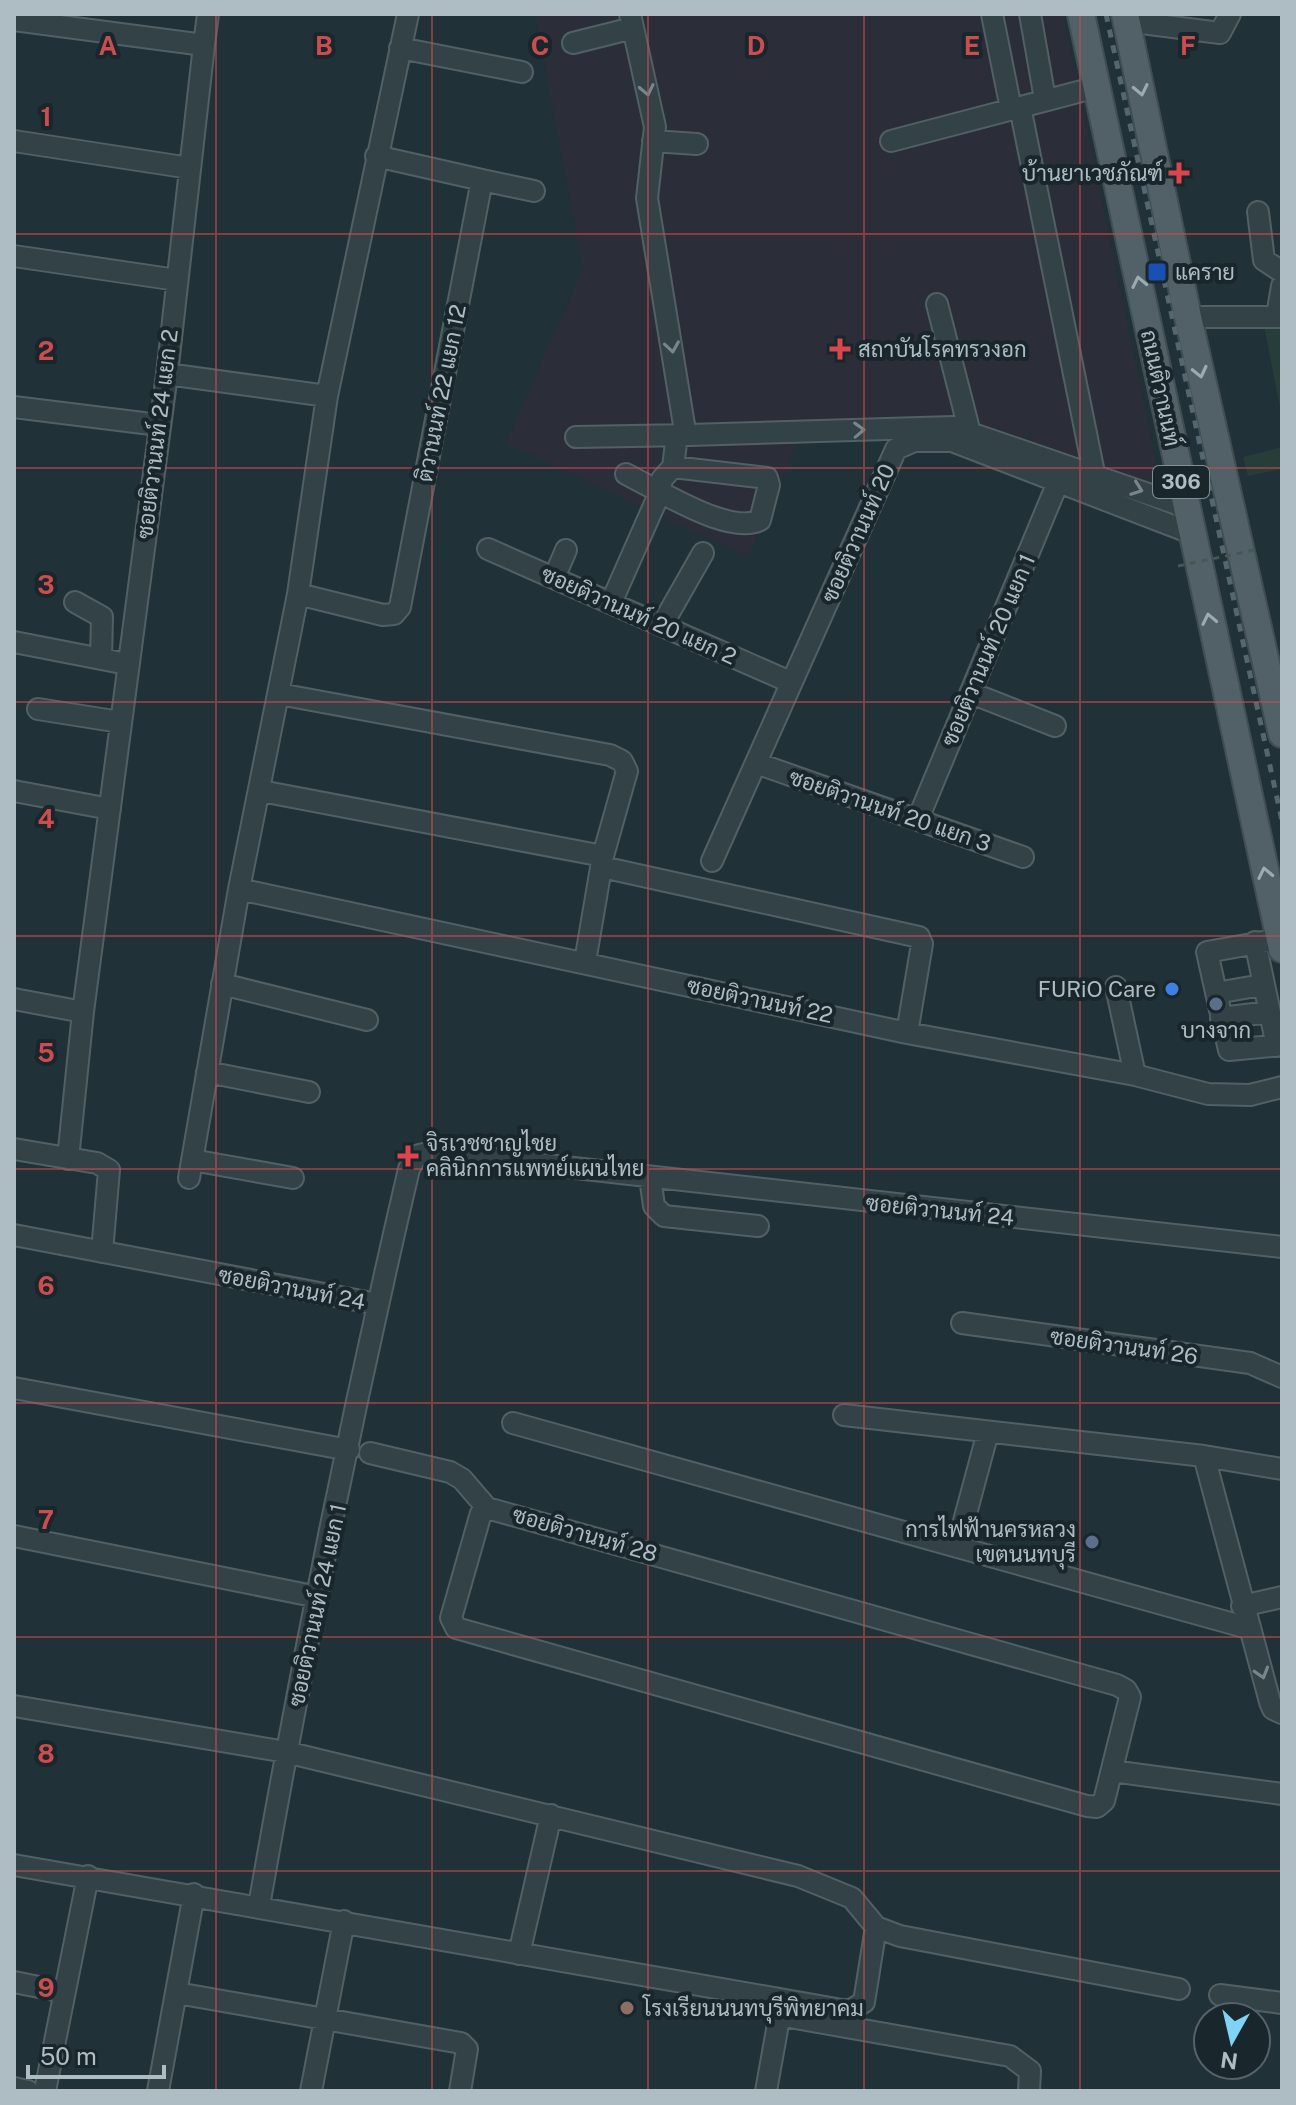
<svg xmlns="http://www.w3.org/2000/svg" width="1296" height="2105" viewBox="0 0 1296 2105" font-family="'Public Sans',Sarabun,sans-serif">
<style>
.medical{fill:#2b2e38}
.green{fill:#263e37}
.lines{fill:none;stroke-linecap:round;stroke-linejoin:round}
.minor-casing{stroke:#516065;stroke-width:24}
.major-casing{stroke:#404e54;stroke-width:30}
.minor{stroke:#334247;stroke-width:20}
.major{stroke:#516167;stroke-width:26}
.rail{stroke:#55676e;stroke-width:5;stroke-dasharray:8 8;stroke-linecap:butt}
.path-bridge{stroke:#435955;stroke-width:3;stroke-dasharray:6 6;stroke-linecap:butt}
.oneway{stroke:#77868c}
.oneway2{stroke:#9babb1}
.grid{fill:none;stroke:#cc4d4f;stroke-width:2;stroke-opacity:0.55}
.health-dot{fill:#e0444e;stroke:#19262c;stroke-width:3}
.transit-dot{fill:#1a4fb4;stroke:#19262c;stroke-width:3}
.shop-dot{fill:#3f7fe0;stroke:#19262c;stroke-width:3}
.service-dot{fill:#5c6f8a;stroke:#19262c;stroke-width:3}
.education-dot{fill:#8d6e63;stroke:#19262c;stroke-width:3}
.labels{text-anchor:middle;stroke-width:8;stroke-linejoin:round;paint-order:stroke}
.shield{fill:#19262c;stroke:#819096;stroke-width:2}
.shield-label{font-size:20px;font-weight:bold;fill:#aebdc4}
.poi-label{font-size:22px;fill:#aebdc4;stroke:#19262c;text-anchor:start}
.street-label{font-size:22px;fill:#aebdc4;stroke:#19262c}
.grid-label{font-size:26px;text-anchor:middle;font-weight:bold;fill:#cc4d4f;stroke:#19262c;stroke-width:8;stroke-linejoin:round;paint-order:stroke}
</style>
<rect width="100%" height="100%" fill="#203137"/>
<path class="medical" d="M 535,14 L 1063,14 L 1165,505 L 953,430 L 801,436 L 748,557 L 506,443 L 583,268 Z"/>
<path class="green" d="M 1263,321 L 1282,325 L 1282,418 Z
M 1282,447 L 1282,469 L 1248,476 L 1243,457 Z"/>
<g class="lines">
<defs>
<path id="minor" d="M 630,14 L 655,127 L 647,198 L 685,431 L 689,435 L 953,427 L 1186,507
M 992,14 L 1011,109
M 1030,14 L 1045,99
M 14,20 L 204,45 L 167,374 L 83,1012 L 68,1159
M 1126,21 L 1220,33 L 1230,14
M 573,43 L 633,28
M 204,45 L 208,14
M 400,48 L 522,72
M 1020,107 L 1094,473
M 14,141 L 190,168
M 653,141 L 697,144
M 891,141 L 1097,87
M 482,180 L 534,191
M 1258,212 L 1264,260 L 1282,272
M 14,256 L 177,280
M 937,304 L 970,433
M 1277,316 L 1282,286
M 1188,317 L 1282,317
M 167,374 L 327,396
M 14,407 L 159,425
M 576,437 L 688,435
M 673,467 L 767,478 L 769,485 L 760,520 C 735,533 683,504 660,492 L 662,479 L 673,467 L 677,435
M 488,549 L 790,682
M 554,578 L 566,550
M 298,594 L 383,615 L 394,614 L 400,607 L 482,180 L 376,156
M 75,602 L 102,617 L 101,659
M 611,603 L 660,492 L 626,474
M 662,625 L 703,553
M 14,642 L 127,664
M 971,693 L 1055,726
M 279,694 L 610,755 L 622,761 L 627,771 L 603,856 L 585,962
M 38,709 L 120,722
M 756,763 L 1023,857
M 14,791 L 110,809
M 261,791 L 603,856
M 918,819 L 1058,482
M 712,861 L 896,449 L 914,441 L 952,441 L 1191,533
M 602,867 L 919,937 L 922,944 L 907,1033
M 239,889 L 907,1033 L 1135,1075 L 1208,1094 L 1250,1095 L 1282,1087
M 1280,939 L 1207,952 L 1229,1050 L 1282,1045
M 1255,942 L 1277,1046
M 222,984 L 367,1020
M 1116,987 L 1135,1075
M 1216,993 L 1262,985
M 14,999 L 83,1012
M 1221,1018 L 1270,1012
M 207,1072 L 309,1092
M 14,1149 L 97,1163 L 109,1170 L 102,1252
M 192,1160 L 293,1178
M 650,1177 L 654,1206 L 664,1216 L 758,1226
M 189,1178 L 239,889 L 298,594 L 327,396 L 408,14
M 14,1235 L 377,1304
M 962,1323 L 1250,1363 L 1282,1377
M 14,1388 L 349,1450
M 844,1415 L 1204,1456 L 1282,1469
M 513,1423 L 1248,1628
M 370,1453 L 450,1472 L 462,1479 L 487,1508
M 1204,1456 L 1270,1702 L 1273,1709 L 1282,1713
M 487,1508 L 1117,1685 L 1126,1690 L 1130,1697 L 1104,1801 L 1097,1807 L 1087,1806 L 456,1628 L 451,1618 L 481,1513 Z
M 14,1536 L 318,1597
M 957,1547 L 988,1432
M 1242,1606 L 1282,1597
M 14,1706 L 286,1752 L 798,1876 L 852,1898 L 876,1927 L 900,1936 L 1179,1989
M 1112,1771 L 1282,1794
M 14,1865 L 842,2010 L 851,2010 L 864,2002 L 876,1927
M 259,1906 C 302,1659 352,1413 409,1169 L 416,1156 L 432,1152 L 1282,1247
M 519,1954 L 551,1815
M 14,1982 L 64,1992
M 177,1993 L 461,2043 L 467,2049 L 460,2091
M 1220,1995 L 1282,2003
M 14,2088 L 28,2091
M 45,2091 L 88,1876
M 158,2091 L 194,1894
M 311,2091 L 344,1921
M 766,2091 L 778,2024 L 784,2016 L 1010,2056 L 1030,2071 L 1029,2091"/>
<path id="major" d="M 1081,14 L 1282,949
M 1125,14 L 1188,317 L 1282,734"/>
</defs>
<use href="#minor" class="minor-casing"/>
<use href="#major" class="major-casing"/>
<use href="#minor" class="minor"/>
<use href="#major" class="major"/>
<path class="rail" d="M 1106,14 L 1282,821"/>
<path class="path-bridge" d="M 1178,566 L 1259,549"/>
</g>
<defs><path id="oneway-chevron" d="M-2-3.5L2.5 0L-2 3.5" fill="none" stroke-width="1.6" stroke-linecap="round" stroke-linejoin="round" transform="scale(2)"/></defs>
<g class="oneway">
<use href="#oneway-chevron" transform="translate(647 90) rotate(78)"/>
<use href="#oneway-chevron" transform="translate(672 347) rotate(81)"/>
<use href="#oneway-chevron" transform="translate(859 430) rotate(-2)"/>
<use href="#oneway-chevron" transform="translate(1137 489) rotate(20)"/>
<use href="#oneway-chevron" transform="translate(1262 1673) rotate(73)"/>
</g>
<g class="oneway2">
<use href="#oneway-chevron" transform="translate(1141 90) rotate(78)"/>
<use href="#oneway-chevron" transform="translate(1139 282) rotate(-102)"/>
<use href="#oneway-chevron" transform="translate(1200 372) rotate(77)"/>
<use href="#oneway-chevron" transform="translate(1209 619) rotate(-102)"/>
<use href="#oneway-chevron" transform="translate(1265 873) rotate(-102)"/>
</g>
<path class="grid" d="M 216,14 L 216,2091M 432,14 L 432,2091M 648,14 L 648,2091M 864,14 L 864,2091M 1080,14 L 1080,2091M 14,234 L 1282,234M 14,468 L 1282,468M 14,702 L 1282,702M 14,936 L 1282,936M 14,1169 L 1282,1169M 14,1403 L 1282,1403M 14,1637 L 1282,1637M 14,1871 L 1282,1871"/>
<g class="health-dot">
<path d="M1175 161h8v8h8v8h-8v8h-8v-8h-8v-8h8z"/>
<path d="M836 337h8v8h8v8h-8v8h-8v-8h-8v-8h8z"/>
<path d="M404 1144h8v8h8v8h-8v8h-8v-8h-8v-8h8z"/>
</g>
<rect class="transit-dot" x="1147" y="262" width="20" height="20" rx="4"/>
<circle class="shop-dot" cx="1172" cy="989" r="8"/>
<g class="service-dot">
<circle cx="1216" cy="1004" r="8"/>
<circle cx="1092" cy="1542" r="8"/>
</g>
<circle class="education-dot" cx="627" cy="2008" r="8"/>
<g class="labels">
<rect class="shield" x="1153" y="466" width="56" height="32" rx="6"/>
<g class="shield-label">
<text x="1181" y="489">306</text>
</g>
<g class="poi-label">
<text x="1163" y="181" text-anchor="end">บ้านยาเวชภัณฑ์</text>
<text x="1175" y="280">แคราย</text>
<text x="858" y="357">สถาบันโรคทรวงอก</text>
<text x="1156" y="997" text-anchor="end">FURiO Care</text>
<text x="1216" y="1038" text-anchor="middle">บางจาก</text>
<text x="426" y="1151">จิรเวชชาญไชย<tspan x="426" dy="25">คลินิกการแพทย์แผนไทย</tspan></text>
<text x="1076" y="1537" text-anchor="end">การไฟฟ้านครหลวง<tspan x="1076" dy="25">เขตนนทบุรี</tspan></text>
<text x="643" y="2016">โรงเรียนนนทบุรีพิทยาคม</text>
</g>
<g class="street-label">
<text transform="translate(1161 388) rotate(78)" y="8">ถนนติวานนท์</text>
<text transform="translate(441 393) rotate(-79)" y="8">ติวานนท์ 22 แยก 12</text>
<text transform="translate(157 434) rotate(-83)" y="8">ซอยติวานนท์ 24 แยก 2</text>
<text transform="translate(858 533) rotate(-66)" y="8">ซอยติวานนท์ 20</text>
<text transform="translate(639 615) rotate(24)" y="8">ซอยติวานนท์ 20 แยก 2</text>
<text transform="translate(988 650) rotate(-67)" y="8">ซอยติวานนท์ 20 แยก 1</text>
<text transform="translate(890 810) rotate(19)" y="8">ซอยติวานนท์ 20 แยก 3</text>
<text transform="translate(760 1000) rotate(12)" y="8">ซอยติวานนท์ 22</text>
<text transform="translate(940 1210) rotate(6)" y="8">ซอยติวานนท์ 24</text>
<text transform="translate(292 1288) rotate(11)" y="8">ซอยติวานนท์ 24</text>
<text transform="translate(1124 1346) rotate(8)" y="8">ซอยติวานนท์ 26</text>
<text transform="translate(585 1534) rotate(16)" y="8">ซอยติวานนท์ 28</text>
<text transform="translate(317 1605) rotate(-78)" y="8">ซอยติวานนท์ 24 แยก 1</text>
</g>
</g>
<g class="grid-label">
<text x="108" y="55">A</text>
<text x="324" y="55">B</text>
<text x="540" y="55">C</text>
<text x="756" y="55">D</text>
<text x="972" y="55">E</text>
<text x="1188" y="55">F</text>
<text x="46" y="126">1</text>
<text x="46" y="360">2</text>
<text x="46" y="594">3</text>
<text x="46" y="828">4</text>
<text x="46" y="1062">5</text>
<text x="46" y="1295">6</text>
<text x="46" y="1529">7</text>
<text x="46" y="1763">8</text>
<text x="46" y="1997">9</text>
</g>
<rect width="1296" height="2105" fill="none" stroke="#aebdc4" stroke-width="32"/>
<g transform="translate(1232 2041) rotate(188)"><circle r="38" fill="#19262c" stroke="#556269" stroke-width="2"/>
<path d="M0-6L14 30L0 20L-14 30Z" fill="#80d2f7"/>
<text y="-12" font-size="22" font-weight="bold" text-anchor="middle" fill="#aebdc4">N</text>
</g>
<path d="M28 2065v12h136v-12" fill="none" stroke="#aebdc4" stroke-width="4"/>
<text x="40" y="2065" font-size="24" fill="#aebdc4" stroke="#19262c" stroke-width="6" paint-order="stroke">50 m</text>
</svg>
